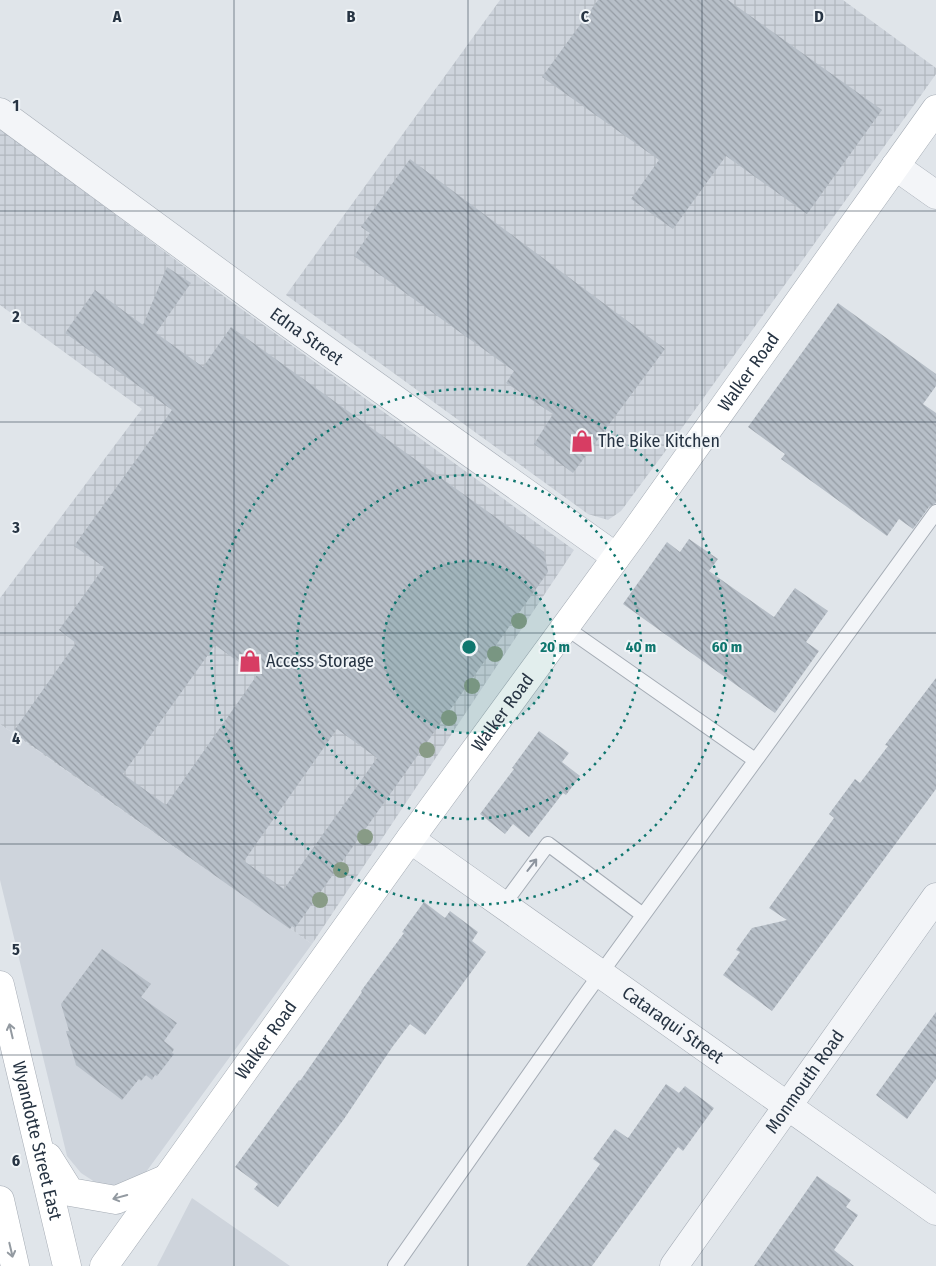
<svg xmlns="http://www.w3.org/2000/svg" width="936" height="1266" viewBox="0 0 936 1266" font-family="'Fira Sans Condensed',sans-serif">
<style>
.built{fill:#ced4dc}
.industrial{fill:url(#industrial-grid)}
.building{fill:url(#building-back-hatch);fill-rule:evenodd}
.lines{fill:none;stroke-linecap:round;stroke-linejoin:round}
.service-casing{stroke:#a5acb5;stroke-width:16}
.minor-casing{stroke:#a5acb5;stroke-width:29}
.secondary-casing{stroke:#a5acb5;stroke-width:29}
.service{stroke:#f3f5f8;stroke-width:14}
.minor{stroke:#f3f5f8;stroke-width:28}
.secondary{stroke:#fff;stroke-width:28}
.tree{fill:#889b86}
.oneway{stroke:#8d949e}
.oneway2{stroke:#939aa1}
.grid{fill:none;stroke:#273443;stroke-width:1;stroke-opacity:0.55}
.ring{fill:none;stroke:#0f766e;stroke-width:2.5;stroke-dasharray:2.5 5}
.labels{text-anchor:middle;stroke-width:4;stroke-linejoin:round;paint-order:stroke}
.street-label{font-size:18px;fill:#273443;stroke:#f0f4f7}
.poi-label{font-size:18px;fill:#273443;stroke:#f0f4f7;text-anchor:start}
.grid-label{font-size:16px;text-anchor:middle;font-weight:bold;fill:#273443;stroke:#f0f4f7;stroke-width:4;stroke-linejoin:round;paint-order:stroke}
.centre{fill:#0f766e;stroke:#f0f4f7;stroke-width:2.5}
.ring-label{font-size:15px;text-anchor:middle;font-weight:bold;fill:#0f766e;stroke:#f0f4f7;stroke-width:4;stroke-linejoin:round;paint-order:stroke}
</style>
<defs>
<pattern id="industrial-grid" width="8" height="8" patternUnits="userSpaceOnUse" patternTransform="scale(1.25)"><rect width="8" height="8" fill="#ced4dc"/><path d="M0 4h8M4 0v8" fill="none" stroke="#b1b7be"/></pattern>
<pattern id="building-back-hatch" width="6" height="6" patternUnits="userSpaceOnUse" patternTransform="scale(1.25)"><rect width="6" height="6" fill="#b7bfc8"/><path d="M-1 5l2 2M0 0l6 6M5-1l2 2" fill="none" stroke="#959ca4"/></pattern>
</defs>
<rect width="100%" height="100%" fill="#e0e5ea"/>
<path class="built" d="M 0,724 L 312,944 L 146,1172 L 123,1186 L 98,1184 L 81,1173 L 67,1156 L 0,880 Z
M 192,1198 L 290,1266 L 157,1266 Z"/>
<path class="industrial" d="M 500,0 L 843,0 L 936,68 L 936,74 L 919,98 L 664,453 L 621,511 L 608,520 L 588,514 L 286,295 Z
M 0,128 L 225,297 L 574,550 L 312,944 L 0,724 L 0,598 L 142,409 L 0,305 Z"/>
<path class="building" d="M 598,0 L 728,0 L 882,110 L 807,214 L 726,156 L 673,229 L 631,199 L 659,160 L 542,77 Z
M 410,159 L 665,349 L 573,473 L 534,444 L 553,414 L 506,383 L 514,371 L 354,256 L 370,233 L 361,227 Z
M 167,267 L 191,283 L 156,333 L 203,367 L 231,327 L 544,552 L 548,572 L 295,928 L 292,926 L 290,929 L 13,732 L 76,643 L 59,630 L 104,567 L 74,546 L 172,410 L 65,333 L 95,290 L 143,325 ZM 215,645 L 257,675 L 166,805 L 123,774 ZM 337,729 L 377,758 L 284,889 L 244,861 Z
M 838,303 L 936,374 L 936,386 L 923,404 L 936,413 L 936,503 L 929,507 L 913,529 L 899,519 L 887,536 L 781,459 L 785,454 L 748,427 Z
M 689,539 L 718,559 L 709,571 L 774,617 L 795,588 L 828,611 L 806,642 L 819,651 L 775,713 L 623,604 L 667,542 L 680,552 Z
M 936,678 L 936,789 L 772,1011 L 723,975 L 740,952 L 736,950 L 752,928 L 787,920 L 769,908 L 834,818 L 829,814 L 855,779 L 860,783 L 888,746 L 885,745 Z
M 539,731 L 569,753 L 562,762 L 580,776 L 566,795 L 563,793 L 529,837 L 513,824 L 505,834 L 480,814 L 514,769 L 512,768 Z
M 424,902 L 445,918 L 450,911 L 478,932 L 472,941 L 486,952 L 425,1035 L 410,1024 L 393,1046 L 344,1119 L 278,1207 L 254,1189 L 258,1184 L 235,1167 L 299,1080 L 300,1081 L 362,992 L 361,991 L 404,933 L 402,932 Z
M 102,949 L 151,984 L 141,997 L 177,1023 L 164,1041 L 174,1049 L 172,1053 L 174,1054 L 157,1076 L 155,1075 L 152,1080 L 146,1075 L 141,1081 L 139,1079 L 122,1100 L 76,1065 L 66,1031 L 69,1031 L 61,1004 Z
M 936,1012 L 936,1079 L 907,1119 L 876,1095 Z
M 666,1084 L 679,1093 L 685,1086 L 714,1108 L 683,1151 L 678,1147 L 592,1266 L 526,1266 L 600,1164 L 593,1159 L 615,1129 L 628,1138 Z
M 817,1176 L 851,1200 L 846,1207 L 858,1215 L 834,1250 L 854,1266 L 754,1266 Z"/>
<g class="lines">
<defs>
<path id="service" d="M 565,627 L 755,760
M 503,905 L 548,844 L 643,915
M 395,1266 L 580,1002 L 936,512"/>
<g id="minor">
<path id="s1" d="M 0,112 L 281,318 L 616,557"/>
<path d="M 895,166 L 936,195"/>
<path id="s2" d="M 410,839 L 936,1211"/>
<path id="s3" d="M 674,1266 L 936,897"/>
</g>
<g id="secondary">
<path id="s4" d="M 0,985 L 67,1266"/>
<path d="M 48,1157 L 70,1192 L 116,1200 L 165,1179"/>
<path d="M 0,1200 L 15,1266"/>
<path id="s5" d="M 104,1266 L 410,839 L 634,533 L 936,109"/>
</g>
</defs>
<use href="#service" class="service-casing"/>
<use href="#minor" class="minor-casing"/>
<use href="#secondary" class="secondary-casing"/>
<use href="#service" class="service"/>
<use href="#minor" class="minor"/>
<use href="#secondary" class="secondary"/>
</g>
<g class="tree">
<circle cx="519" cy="621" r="8"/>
<circle cx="495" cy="654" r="8"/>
<circle cx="472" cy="686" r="8"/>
<circle cx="449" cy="718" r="8"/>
<circle cx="427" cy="750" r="8"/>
<circle cx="365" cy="837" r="8"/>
<circle cx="341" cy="870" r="8"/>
<circle cx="320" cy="900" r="8"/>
</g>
<defs><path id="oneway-shaft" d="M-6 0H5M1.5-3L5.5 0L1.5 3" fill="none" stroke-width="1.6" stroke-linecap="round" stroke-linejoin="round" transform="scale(1.25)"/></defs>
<use class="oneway" href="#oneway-shaft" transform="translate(532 865) rotate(-52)"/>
<g class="oneway2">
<use href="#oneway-shaft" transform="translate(11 1031) rotate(-103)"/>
<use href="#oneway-shaft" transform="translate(120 1197) rotate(165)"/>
<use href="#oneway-shaft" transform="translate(11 1250) rotate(77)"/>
</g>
<path class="grid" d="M 234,0 L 234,1266M 468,0 L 468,1266M 702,0 L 702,1266M 0,211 L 936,211M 0,422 L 936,422M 0,633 L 936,633M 0,844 L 936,844M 0,1055 L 936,1055"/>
<circle cx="469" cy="647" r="86" fill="#0f766e" fill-opacity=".12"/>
<g class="ring">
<circle cx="469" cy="647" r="86"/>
<circle cx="469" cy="647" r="172"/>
<circle cx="469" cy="647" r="258"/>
</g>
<defs>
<symbol id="shop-bare" viewBox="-9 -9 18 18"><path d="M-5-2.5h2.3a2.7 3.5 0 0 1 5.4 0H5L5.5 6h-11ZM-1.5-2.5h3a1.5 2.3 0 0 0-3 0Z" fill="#d73d63" stroke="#f0f4f7" stroke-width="2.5" paint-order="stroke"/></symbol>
</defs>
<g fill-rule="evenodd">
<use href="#shop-bare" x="566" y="425" width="32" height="32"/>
<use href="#shop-bare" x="234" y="645" width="32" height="32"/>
</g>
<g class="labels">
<g class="street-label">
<text dy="6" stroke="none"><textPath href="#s1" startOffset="380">Edna Street</textPath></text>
<text dy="6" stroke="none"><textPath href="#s5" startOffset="1102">Walker Road</textPath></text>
<text dy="6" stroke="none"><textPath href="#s5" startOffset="682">Walker Road</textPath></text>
<text dy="6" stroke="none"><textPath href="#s2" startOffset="322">Cataraqui Street</textPath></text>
<text dy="6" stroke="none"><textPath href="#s5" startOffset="278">Walker Road</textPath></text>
<text dy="6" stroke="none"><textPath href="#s3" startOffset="226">Monmouth Road</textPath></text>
<text dy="6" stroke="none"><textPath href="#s4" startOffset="160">Wyandotte Street East</textPath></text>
</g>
<g class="poi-label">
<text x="598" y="447">The Bike Kitchen</text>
<text x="266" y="667">Access Storage</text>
</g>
</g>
<g class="grid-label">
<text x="117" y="22">A</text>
<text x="351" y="22">B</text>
<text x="585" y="22">C</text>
<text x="819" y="22">D</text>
<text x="16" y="111">1</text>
<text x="16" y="322">2</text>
<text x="16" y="533">3</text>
<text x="16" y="744">4</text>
<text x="16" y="955">5</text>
<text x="16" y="1166">6</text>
</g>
<circle cx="469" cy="647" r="8" class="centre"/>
<g class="ring-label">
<text x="555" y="652">20 m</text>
<text x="641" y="652">40 m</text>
<text x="727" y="652">60 m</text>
</g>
</svg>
